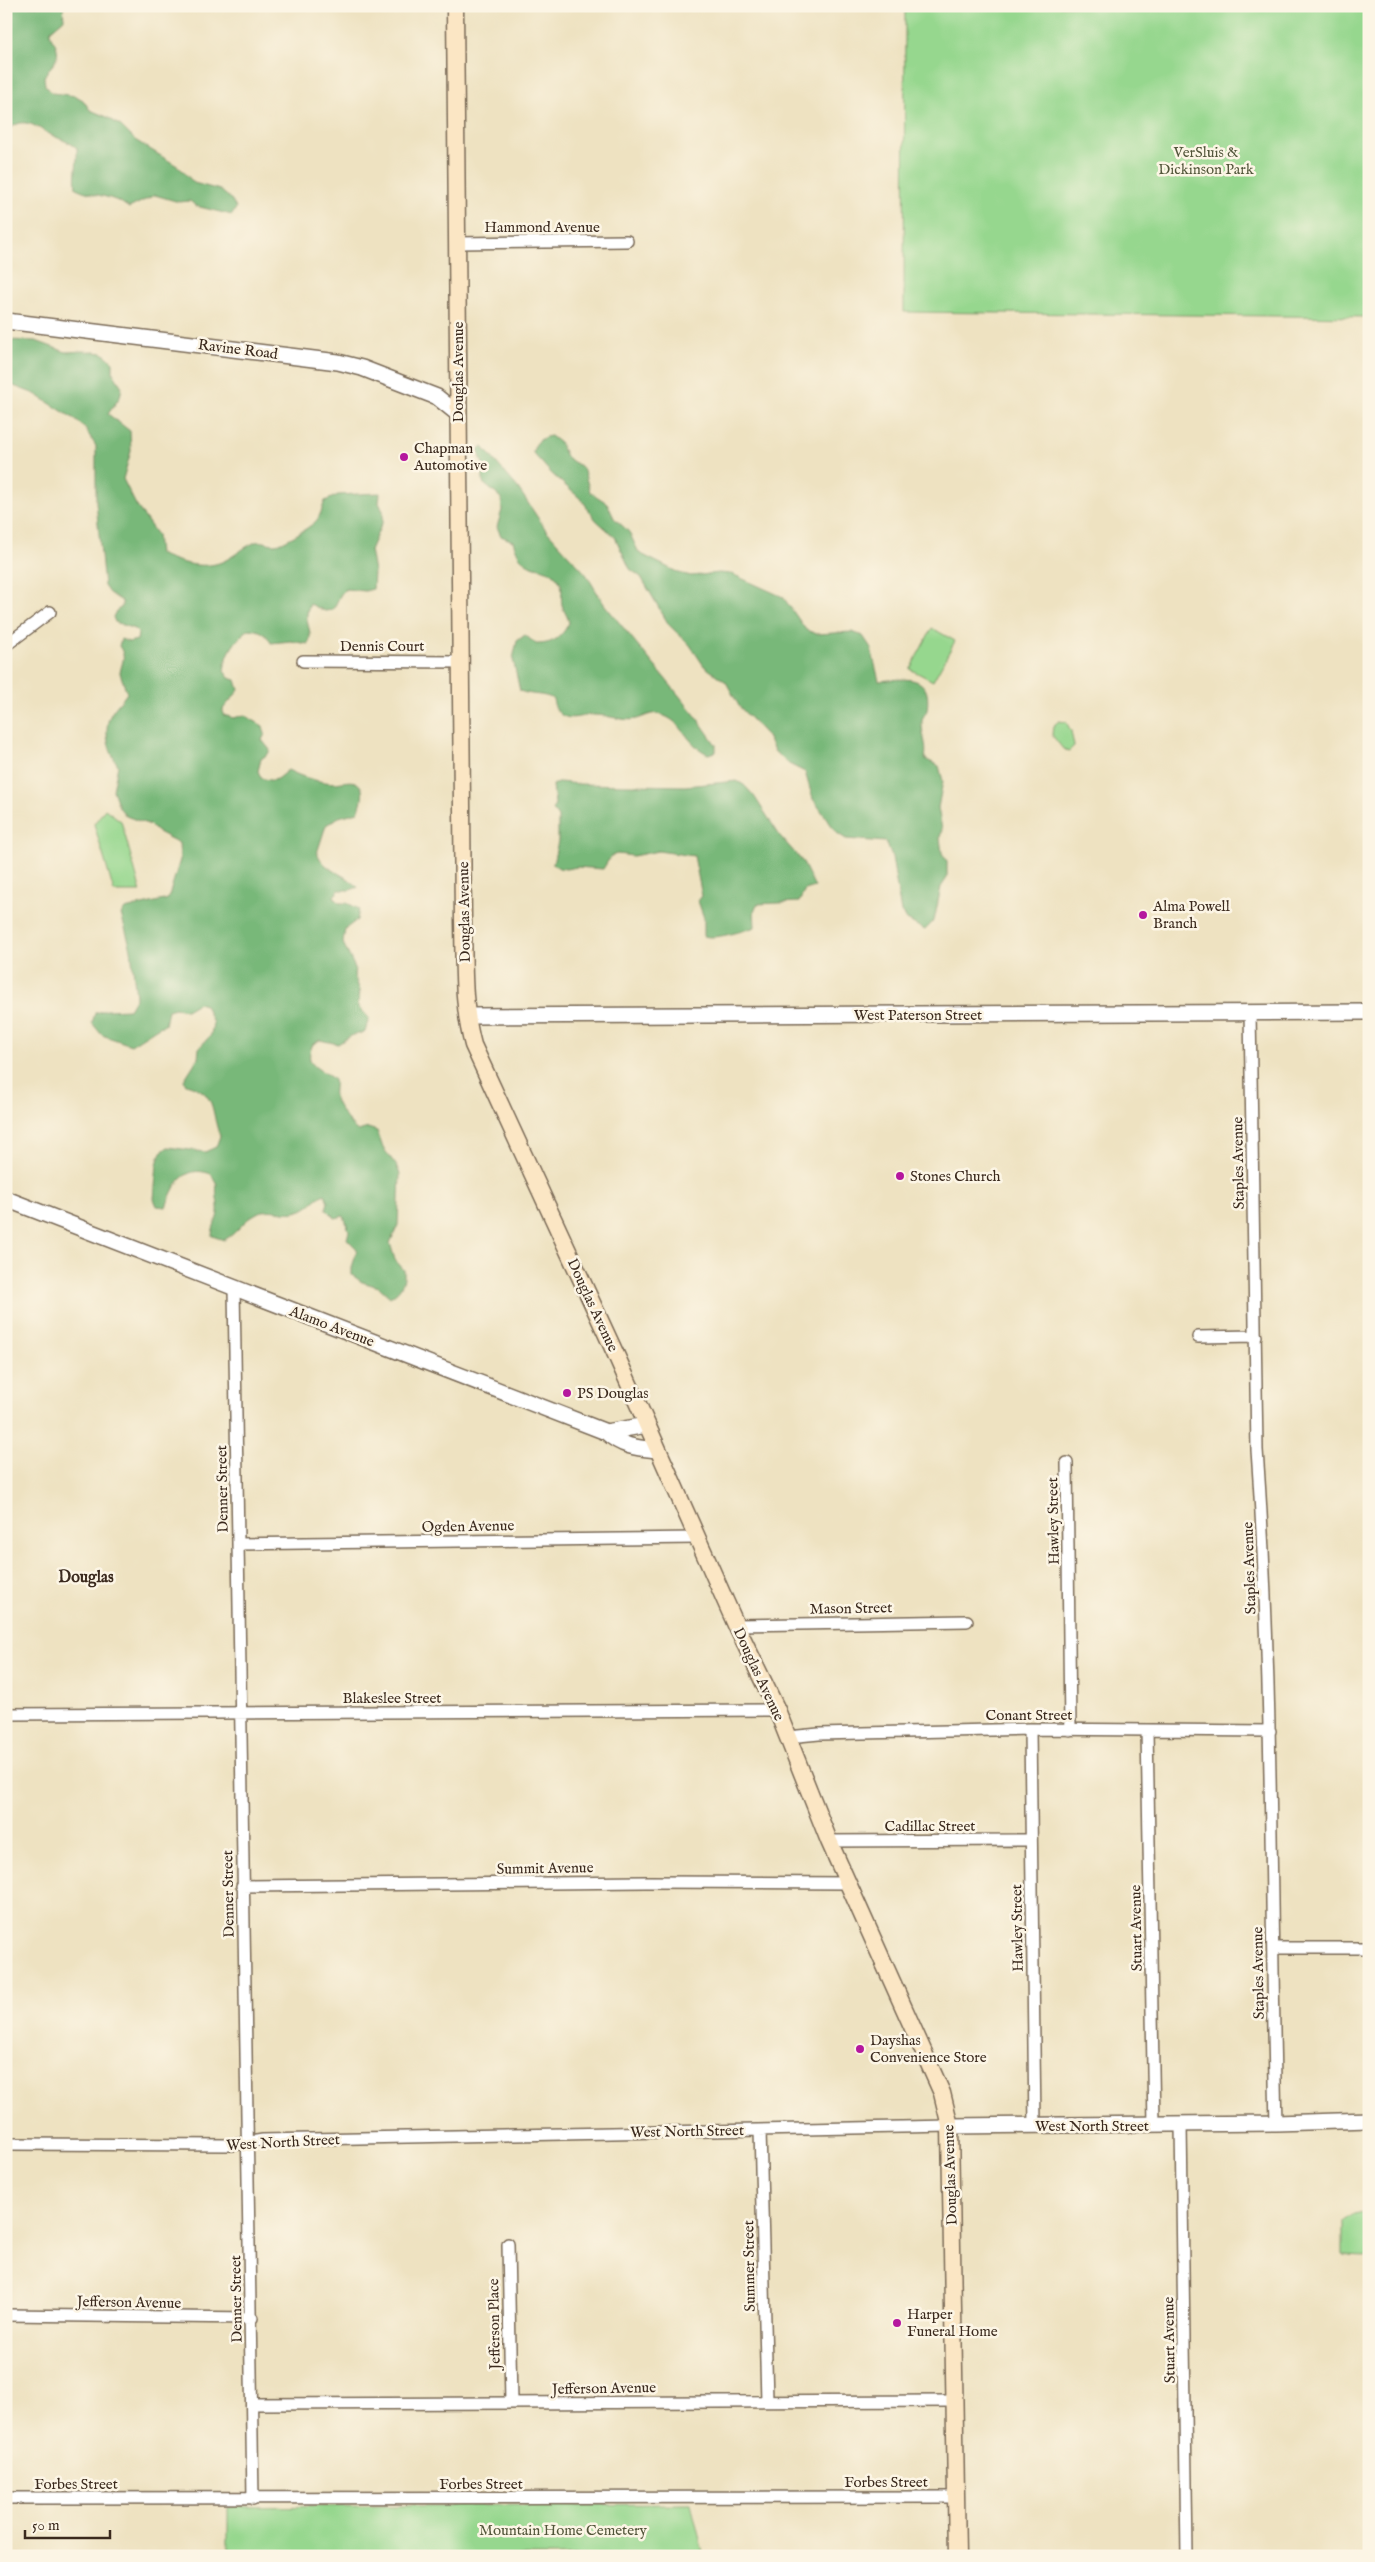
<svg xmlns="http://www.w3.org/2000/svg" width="1375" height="2562" viewBox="0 0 1375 2562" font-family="'IM FELL English',serif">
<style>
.green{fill:#96d78e;stroke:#688056}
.forest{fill:#78b879;stroke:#5a714c}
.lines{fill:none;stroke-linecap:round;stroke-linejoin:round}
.minor-casing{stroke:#7a6a57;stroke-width:14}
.tertiary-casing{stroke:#7a6a57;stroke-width:18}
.secondary-casing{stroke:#7a6a57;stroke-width:19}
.minor{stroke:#fff;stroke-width:11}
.tertiary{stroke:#fff;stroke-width:15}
.secondary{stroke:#fbe6c4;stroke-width:16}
.poi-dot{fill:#b5179e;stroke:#fcf5e5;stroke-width:2}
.labels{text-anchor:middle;stroke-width:5;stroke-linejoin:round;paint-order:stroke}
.park-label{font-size:15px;fill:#52553a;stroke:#fcf5e5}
.street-label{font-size:15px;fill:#3b2a1e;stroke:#fcf5e5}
.poi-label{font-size:15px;fill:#3b2a1e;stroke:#fcf5e5;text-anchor:start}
.neighbourhood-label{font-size:16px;font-weight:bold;fill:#3b2a1e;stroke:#fcf5e5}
</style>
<rect width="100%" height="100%" fill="#fcf5e5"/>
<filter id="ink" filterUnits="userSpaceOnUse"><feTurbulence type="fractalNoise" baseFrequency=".02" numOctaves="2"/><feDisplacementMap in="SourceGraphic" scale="10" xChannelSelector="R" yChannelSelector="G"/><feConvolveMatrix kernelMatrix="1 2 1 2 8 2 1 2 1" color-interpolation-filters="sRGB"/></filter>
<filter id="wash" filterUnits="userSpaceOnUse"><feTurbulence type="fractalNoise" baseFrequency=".0096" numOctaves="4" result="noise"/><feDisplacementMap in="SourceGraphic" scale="20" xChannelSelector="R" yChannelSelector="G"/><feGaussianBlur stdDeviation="1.12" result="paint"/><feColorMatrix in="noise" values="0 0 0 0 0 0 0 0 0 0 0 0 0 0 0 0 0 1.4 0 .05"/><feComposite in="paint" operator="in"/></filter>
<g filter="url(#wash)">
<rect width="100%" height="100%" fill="#eee2c1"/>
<path class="green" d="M 905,6 L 1369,6 L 1369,317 L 904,312 Z
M 932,628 L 955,641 L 933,681 L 910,669 Z
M 1059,721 L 1066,722 L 1071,731 L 1074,746 L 1069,751 L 1063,749 L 1052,735 L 1053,726 Z
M 105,809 L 121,821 L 141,892 L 114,892 L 94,824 Z
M 1369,2211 L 1369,2256 L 1343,2255 L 1343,2222 L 1354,2214 Z
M 691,2504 L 704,2556 L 228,2556 L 228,2507 Z"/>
<path class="forest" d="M 6,6 L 63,6 L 64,19 L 50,31 C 50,39 56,42 57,49 C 60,62 48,67 44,77 L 45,85 L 52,93 L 76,96 L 83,100 L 90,110 L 107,117 L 121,126 L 135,140 L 179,167 L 194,183 L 220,190 L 231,199 L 236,208 L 232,215 L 196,206 L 190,201 L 179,202 L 155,195 L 129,208 C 112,194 94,197 76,188 C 74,174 78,162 77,148 C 70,142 64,141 56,137 C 38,130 25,112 6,132 Z
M 6,340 L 36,341 L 66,352 L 84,351 L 103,353 L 113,362 L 113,373 L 122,387 L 120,397 L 108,414 L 130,431 L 131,451 L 123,479 L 136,505 L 157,535 L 159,554 C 179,563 206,571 226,560 C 237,554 244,547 256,542 C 262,540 268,544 275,544 C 282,544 309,528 315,522 C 320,518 322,508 325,501 L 338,495 L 380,493 L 379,503 L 383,511 L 383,521 L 370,550 L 374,571 L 373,589 L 365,591 L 346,589 C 338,595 338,603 332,610 L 325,611 L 310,604 C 301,622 315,630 308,644 L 291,641 L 271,643 C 266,633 261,630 249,629 C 235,640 226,653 224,671 L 229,678 L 236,680 L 239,690 L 223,709 L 223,715 L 234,718 L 244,715 L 263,726 L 265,734 L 262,740 L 270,750 L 268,754 L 261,759 L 258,771 L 261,778 C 277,783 276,779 288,770 C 301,777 318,782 334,783 C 340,783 351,779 357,783 C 367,789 361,804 358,812 L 339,817 L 326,825 L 317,853 C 325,872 345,873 358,887 L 350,890 L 339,890 L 334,896 L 339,903 L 347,903 L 359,909 L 357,920 L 345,929 L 343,943 L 355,968 L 354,975 L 360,991 L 358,1006 L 369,1018 L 365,1032 L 350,1036 L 338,1044 L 320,1040 L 313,1044 C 302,1067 320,1067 334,1080 C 335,1086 333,1091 334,1097 C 337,1106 350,1126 358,1131 L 368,1128 L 377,1131 L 383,1148 L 396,1165 L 400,1174 L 398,1225 L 390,1243 L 395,1260 L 404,1270 C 405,1283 401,1290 390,1297 L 379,1287 L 362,1282 L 352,1275 L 352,1268 L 357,1249 L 347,1239 L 349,1231 L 344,1216 L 335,1218 L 326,1209 L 328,1202 L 325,1194 C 315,1198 310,1208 299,1211 C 285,1216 272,1206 257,1213 C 243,1220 238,1233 224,1240 L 212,1236 C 212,1227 217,1221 218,1213 C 219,1203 215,1195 217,1184 L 211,1174 C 184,1164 174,1185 166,1207 L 157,1206 L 154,1199 L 157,1164 L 161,1152 L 168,1147 L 205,1152 L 216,1147 L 220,1136 C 210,1111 218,1093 186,1084 L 184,1080 L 198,1058 L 199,1048 L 211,1035 L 213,1023 L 205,1005 L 198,1003 L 186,1010 L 175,1008 L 168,1010 L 165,1025 L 159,1027 L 131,1045 L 102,1035 L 92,1023 L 95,1013 L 106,1010 L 129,1009 L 136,997 L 131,949 L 121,914 L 125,909 L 168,899 L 180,860 L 179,843 L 156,831 L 150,825 L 126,816 L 119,807 L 113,790 L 118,765 C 109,752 103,732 110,716 C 114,707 122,701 127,693 L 120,673 C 122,661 127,657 119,646 L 121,639 L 129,642 L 137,640 L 138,633 L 134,629 L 115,622 L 113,617 L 116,611 L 122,607 L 122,601 L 109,593 L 104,586 L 96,502 L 96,446 L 84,427 L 73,418 L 35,394 L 6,383 Z
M 551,436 L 560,443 L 566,457 L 583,468 L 590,492 L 607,503 L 614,518 L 629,532 L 639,553 L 679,573 L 691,576 L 719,573 L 732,574 L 783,597 L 806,630 L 817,634 L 852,632 L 863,636 L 871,648 L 879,681 C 903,679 933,672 927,710 C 926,713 923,716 922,720 C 921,735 928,744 925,759 L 939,766 L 943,781 L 938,808 L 942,829 L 940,838 L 942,853 L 947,861 L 947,878 L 941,887 L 934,921 L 925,930 L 907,920 L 901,912 L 892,857 L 886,842 L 846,839 L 837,833 L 813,799 L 805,772 L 789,764 L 775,752 L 766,735 L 739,706 L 726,682 L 704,666 L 690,645 L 669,625 L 641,577 L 630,569 L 615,537 L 596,520 L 582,500 L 552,474 L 533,453 C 534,443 541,437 551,436 Z
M 483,447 L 518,488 L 546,530 L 586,574 L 604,604 L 695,715 L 716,745 L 716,752 L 708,754 C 683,742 686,722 659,714 C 652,712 644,717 637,719 C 624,722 609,715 595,715 C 582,714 570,723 559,713 C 555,709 554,704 553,699 C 543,693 532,696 520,691 L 513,659 L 517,641 L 525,635 L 536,644 C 553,644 561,638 569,623 C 568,616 564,612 562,605 C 560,595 565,588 558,579 C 544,559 524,579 513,541 L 501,536 L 497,527 L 502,510 L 501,498 L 483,483 L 483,464 L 478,449 Z
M 737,781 L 744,785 L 754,796 L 780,836 L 802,861 L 815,887 L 805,890 L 799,902 L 757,904 L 754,911 L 755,927 C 743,931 714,940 704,936 L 704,918 L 698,901 L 702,896 L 694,856 L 658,851 L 633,856 L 617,854 L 611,856 L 603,869 L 577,867 L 566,869 L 559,868 L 553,864 L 558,841 L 558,817 L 553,810 L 555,804 L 553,785 L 560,782 L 578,784 L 685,786 Z"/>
</g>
<g filter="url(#ink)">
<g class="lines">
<defs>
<path id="minor" d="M 458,243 L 627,241
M 6,645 L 50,612
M 303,661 L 461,662
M 1250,1012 L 1257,1450 C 1273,1674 1270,1899 1276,2123
M 234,1288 L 253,2499
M 1198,1337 L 1256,1336
M 1067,1463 L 1070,1730
M 238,1544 L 697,1538
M 736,1625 L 967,1621
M 6,1714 L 777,1710
M 1030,1729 L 1035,2126
M 1147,1730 L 1154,2125
M 788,1737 L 819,1734 L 1030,1729 L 1270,1731
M 829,1841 L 1030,1840
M 242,1886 L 646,1882 L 848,1883
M 1273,1948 L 1369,1948
M 1181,2124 L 1187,2556
M 760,2130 L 767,2401
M 6,2144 L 232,2145 L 263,2140 L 950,2126
M 508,2244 L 511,2403
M 6,2315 L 252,2318
M 253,2404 L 955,2401
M 6,2498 L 955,2497"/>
<path id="tertiary" d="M 6,321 L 338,362 L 362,368 L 437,397 L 458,414
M 467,1016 L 1369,1012
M 6,1199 L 606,1432 C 622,1447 637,1448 657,1450
M 606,1432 L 647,1425
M 950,2126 L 1276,2123 L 1369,2120"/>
<path id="secondary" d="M 455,6 L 463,921 C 464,962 462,1005 473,1045 L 617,1357 L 736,1625 L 777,1710 L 829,1841 L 942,2093 L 950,2126 L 957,2556"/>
</defs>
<use href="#minor" class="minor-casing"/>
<use href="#tertiary" class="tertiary-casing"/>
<use href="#secondary" class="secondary-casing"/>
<use href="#minor" class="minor"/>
<use href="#tertiary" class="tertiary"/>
<use href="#secondary" class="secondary"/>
</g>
</g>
<g class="poi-dot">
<circle cx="404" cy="457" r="5"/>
<circle cx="1143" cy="915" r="5"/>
<circle cx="900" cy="1176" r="5"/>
<circle cx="567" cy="1393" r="5"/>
<circle cx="860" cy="2049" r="5"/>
<circle cx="897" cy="2323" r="5"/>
</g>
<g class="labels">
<g class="park-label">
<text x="1206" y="157">VerSluis &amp;<tspan x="1206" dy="17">Dickinson Park</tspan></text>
<text x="563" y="2535">Mountain Home Cemetery</text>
</g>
<g class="street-label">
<text x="542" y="232">Hammond Avenue</text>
<text transform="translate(238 349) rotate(7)" y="5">Ravine Road</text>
<text transform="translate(458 372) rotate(-90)" y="5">Douglas Avenue</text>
<text x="382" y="651">Dennis Court</text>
<text transform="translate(464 912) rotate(-91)" y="5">Douglas Avenue</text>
<text x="918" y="1020">West Paterson Street</text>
<text transform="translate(1238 1163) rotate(-91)" y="5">Staples Avenue</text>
<text transform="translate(593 1305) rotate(65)" y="5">Douglas Avenue</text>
<text transform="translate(332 1326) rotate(21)" y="5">Alamo Avenue</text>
<text transform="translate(222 1489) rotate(-91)" y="5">Denner Street</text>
<text transform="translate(1053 1521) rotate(-91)" y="5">Hawley Street</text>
<text transform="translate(468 1526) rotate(-1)" y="5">Ogden Avenue</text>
<text transform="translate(1249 1568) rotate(-92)" y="5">Staples Avenue</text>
<text transform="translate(851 1608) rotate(-1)" y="5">Mason Street</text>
<text transform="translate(759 1674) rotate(65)" y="5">Douglas Avenue</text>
<text x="392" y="1703">Blakeslee Street</text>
<text x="1029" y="1720">Conant Street</text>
<text x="930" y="1831">Cadillac Street</text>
<text transform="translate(545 1868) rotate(-1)" y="5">Summit Avenue</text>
<text transform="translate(228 1894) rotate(-91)" y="5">Denner Street</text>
<text transform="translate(1017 1928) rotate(-91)" y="5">Hawley Street</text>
<text transform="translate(1136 1928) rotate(-91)" y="5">Stuart Avenue</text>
<text transform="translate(1258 1973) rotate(-91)" y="5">Staples Avenue</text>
<text x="1092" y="2131">West North Street</text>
<text transform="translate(687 2131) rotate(-1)" y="5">West North Street</text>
<text transform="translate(283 2142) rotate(-3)" y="5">West North Street</text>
<text transform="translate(950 2175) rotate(-92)" y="5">Douglas Avenue</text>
<text transform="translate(749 2266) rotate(-91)" y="5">Summer Street</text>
<text transform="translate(236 2299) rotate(-91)" y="5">Denner Street</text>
<text transform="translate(129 2302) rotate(1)" y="5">Jefferson Avenue</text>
<text transform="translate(494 2324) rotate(-91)" y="5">Jefferson Place</text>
<text transform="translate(1169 2340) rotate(-91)" y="5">Stuart Avenue</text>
<text transform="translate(604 2388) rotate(-1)" y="5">Jefferson Avenue</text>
<text x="886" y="2487">Forbes Street</text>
<text x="76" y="2489">Forbes Street</text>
<text x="481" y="2489">Forbes Street</text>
</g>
<g class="poi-label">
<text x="414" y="453">Chapman<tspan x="414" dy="17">Automotive</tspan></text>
<text x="1153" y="911">Alma Powell<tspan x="1153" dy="17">Branch</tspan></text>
<text x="910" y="1181">Stones Church</text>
<text x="577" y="1398">PS Douglas</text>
<text x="870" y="2045">Dayshas<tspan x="870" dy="17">Convenience Store</tspan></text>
<text x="907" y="2319">Harper<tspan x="907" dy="17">Funeral Home</tspan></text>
</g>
<g class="neighbourhood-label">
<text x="86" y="1582">Douglas</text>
</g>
</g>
<rect width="1375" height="2562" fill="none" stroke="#fcf5e5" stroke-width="25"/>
<path d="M25 2530v8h85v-8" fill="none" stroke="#3b2a1e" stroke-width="2.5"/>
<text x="32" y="2530" font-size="15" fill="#3b2a1e" stroke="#fcf5e5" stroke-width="4" paint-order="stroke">50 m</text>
</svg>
